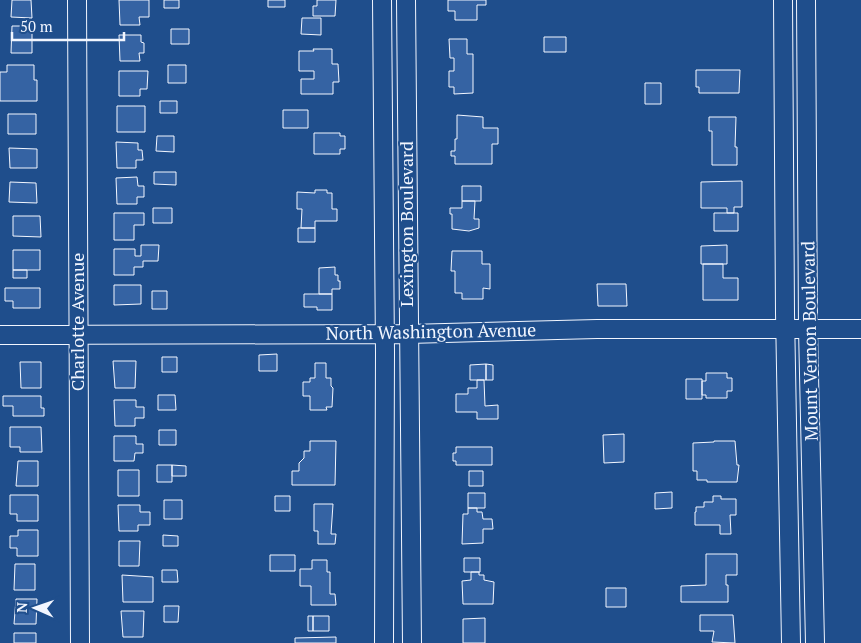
<svg xmlns="http://www.w3.org/2000/svg" width="861" height="643" viewBox="0 0 861 643" font-family="'PT Serif',serif">
<style>
.building{fill:#3563a3;stroke:#f2f6ff}
.lines{fill:none;stroke-linecap:round;stroke-linejoin:round}
.minor-casing{stroke:#f2f6ff;stroke-width:20}
.minor{stroke:#1f4e8c;stroke-width:18}
.labels{text-anchor:middle;stroke-width:4;stroke-linejoin:round;paint-order:stroke}
.street-label{font-size:18px;fill:#f2f6ff;stroke:#1f4e8c}
</style>
<rect width="100%" height="100%" fill="#1f4e8c"/>
<path class="building" d="M 12,0 L 31,0 L 32,18 L 11,17 Z
M 119,0 L 149,0 L 149,17 L 139,17 L 140,25 L 120,25 Z
M 164,0 L 179,0 L 179,8 L 164,8 Z
M 268,0 L 285,0 L 285,7 L 268,7 Z
M 317,0 L 336,0 L 335,16 L 313,16 L 313,6 L 317,6 Z
M 448,0 L 486,0 L 486,5 L 477,5 L 477,20 L 455,20 L 455,11 L 448,11 Z
M 302,18 L 321,18 L 321,35 L 301,34 Z
M 12,26 L 32,26 L 32,53 L 11,53 Z
M 171,29 L 189,29 L 189,44 L 171,44 Z
M 119,35 L 141,35 L 141,42 L 144,43 L 144,53 L 139,53 L 140,61 L 120,61 Z
M 544,37 L 566,37 L 566,52 L 544,52 Z
M 449,39 L 467,39 L 467,54 L 473,54 L 473,93 L 454,94 L 454,87 L 449,87 L 449,71 L 454,71 L 454,58 L 450,58 Z
M 313,49 L 332,49 L 332,64 L 338,64 L 339,82 L 333,82 L 333,94 L 301,94 L 301,79 L 314,79 L 314,71 L 299,71 L 299,51 L 314,51 Z
M 7,65 L 34,65 L 34,80 L 37,80 L 37,101 L 0,101 L 0,72 L 7,72 Z
M 168,65 L 186,65 L 186,83 L 168,83 Z
M 696,70 L 740,70 L 739,93 L 699,93 L 699,87 L 696,87 Z
M 119,71 L 148,71 L 147,89 L 140,89 L 140,96 L 119,96 Z
M 645,83 L 661,83 L 661,104 L 645,104 Z
M 160,101 L 177,101 L 177,113 L 160,113 Z
M 117,106 L 145,106 L 145,132 L 117,132 Z
M 283,110 L 308,110 L 308,128 L 283,128 Z
M 8,114 L 36,114 L 36,134 L 8,134 Z
M 457,115 L 483,117 L 483,128 L 498,128 L 498,144 L 492,144 L 492,164 L 455,164 L 455,156 L 451,156 L 451,151 L 455,151 L 455,139 L 457,139 Z
M 709,117 L 736,117 L 735,147 L 737,147 L 737,165 L 712,165 L 712,131 L 709,131 Z
M 314,133 L 340,133 L 340,136 L 345,136 L 345,149 L 340,149 L 340,154 L 314,154 Z
M 157,136 L 174,136 L 174,152 L 156,151 Z
M 116,142 L 138,143 L 138,150 L 142,150 L 143,160 L 136,160 L 136,168 L 117,168 Z
M 9,148 L 37,149 L 37,168 L 10,168 Z
M 154,172 L 176,172 L 176,185 L 154,184 Z
M 137,177 L 138,186 L 144,186 L 144,197 L 137,197 L 137,204 L 117,204 L 116,178 Z
M 742,181 L 742,207 L 734,207 L 734,213 L 727,213 L 727,208 L 701,208 L 701,182 Z
M 10,182 L 36,183 L 37,203 L 9,202 Z
M 462,186 L 481,186 L 481,201 L 462,201 Z
M 315,190 L 327,190 L 327,193 L 332,193 L 332,209 L 337,209 L 337,221 L 315,221 L 315,228 L 301,228 L 302,209 L 297,209 L 297,192 L 315,193 Z
M 462,201 L 475,201 L 474,219 L 479,219 L 479,228 L 469,231 L 452,229 L 452,214 L 450,214 L 450,208 L 462,208 Z
M 153,208 L 172,208 L 172,223 L 153,223 Z
M 114,213 L 144,213 L 144,225 L 134,225 L 134,240 L 114,240 Z
M 714,213 L 738,213 L 738,231 L 714,231 Z
M 13,216 L 40,216 L 41,237 L 13,236 Z
M 298,228 L 315,228 L 315,242 L 298,242 Z
M 141,245 L 159,245 L 158,261 L 143,261 L 143,267 L 134,267 L 134,275 L 114,275 L 114,249 L 135,249 L 135,256 L 141,256 Z
M 727,245 L 727,264 L 701,264 L 701,246 Z
M 13,250 L 40,250 L 40,270 L 13,270 Z
M 452,251 L 482,251 L 482,264 L 490,264 L 490,289 L 483,288 L 483,299 L 462,299 L 462,293 L 455,293 L 455,271 L 451,271 Z
M 703,264 L 723,264 L 723,278 L 738,278 L 738,300 L 703,300 Z
M 335,267 L 335,275 L 338,275 L 338,281 L 340,281 L 340,289 L 332,289 L 332,294 L 319,294 L 319,268 Z
M 13,270 L 27,270 L 27,278 L 13,278 Z
M 597,284 L 626,284 L 627,306 L 598,306 Z
M 114,285 L 141,285 L 141,304 L 114,305 Z
M 5,288 L 40,288 L 40,308 L 13,308 L 13,301 L 5,301 Z
M 152,291 L 167,291 L 167,309 L 152,309 Z
M 304,294 L 332,294 L 332,310 L 317,310 L 317,307 L 304,307 Z
M 277,354 L 277,371 L 259,371 L 259,355 Z
M 162,357 L 177,357 L 177,372 L 162,372 Z
M 113,361 L 136,361 L 135,388 L 115,388 Z
M 20,362 L 41,362 L 41,388 L 21,388 Z
M 315,363 L 326,363 L 326,378 L 331,378 L 331,386 L 333,388 L 332,407 L 326,407 L 327,410 L 310,410 L 310,396 L 303,396 L 303,382 L 310,382 L 310,378 L 315,378 Z
M 486,364 L 493,365 L 493,380 L 486,380 Z
M 486,364 L 486,380 L 470,380 L 470,365 Z
M 706,373 L 727,373 L 727,378 L 732,378 L 732,391 L 727,391 L 727,398 L 706,398 L 706,395 L 702,395 L 702,381 L 706,381 Z
M 686,379 L 702,379 L 702,399 L 686,399 Z
M 477,380 L 484,380 L 485,406 L 498,405 L 498,419 L 477,419 L 477,412 L 456,412 L 456,394 L 468,394 L 468,388 L 477,388 Z
M 158,395 L 175,395 L 176,410 L 158,410 Z
M 3,396 L 41,396 L 41,408 L 44,408 L 44,416 L 13,416 L 13,406 L 3,406 Z
M 114,400 L 136,400 L 136,407 L 144,407 L 144,418 L 135,418 L 135,426 L 115,426 Z
M 10,427 L 41,427 L 42,452 L 20,452 L 20,447 L 10,447 Z
M 159,430 L 176,430 L 176,445 L 159,445 Z
M 624,434 L 624,462 L 604,463 L 603,435 Z
M 114,436 L 136,436 L 136,444 L 143,444 L 143,453 L 135,453 L 134,461 L 114,461 Z
M 310,441 L 336,441 L 335,485 L 292,485 L 292,471 L 299,471 L 299,463 L 304,458 L 304,451 L 310,451 Z
M 714,441 L 735,441 L 737,465 L 739,465 L 737,482 L 707,482 L 707,480 L 697,480 L 697,471 L 693,471 L 693,443 L 714,442 Z
M 456,447 L 492,447 L 492,465 L 456,465 L 456,461 L 453,461 L 453,453 L 456,453 Z
M 18,461 L 38,461 L 38,486 L 16,486 Z
M 157,465 L 172,465 L 172,482 L 157,482 Z
M 172,465 L 186,466 L 186,476 L 172,476 Z
M 118,470 L 139,470 L 139,496 L 118,496 Z
M 469,471 L 483,471 L 483,486 L 469,486 Z
M 672,492 L 672,508 L 655,509 L 655,493 Z
M 468,493 L 485,493 L 485,508 L 468,508 Z
M 10,495 L 38,495 L 38,521 L 17,521 L 17,514 L 10,514 Z
M 275,496 L 290,496 L 290,511 L 275,511 Z
M 713,496 L 721,496 L 721,499 L 736,499 L 736,515 L 730,515 L 731,534 L 720,534 L 720,525 L 695,525 L 695,512 L 696,512 L 696,507 L 704,507 L 704,502 L 713,502 Z
M 164,500 L 182,500 L 182,519 L 164,519 Z
M 314,504 L 333,504 L 331,534 L 336,534 L 335,544 L 318,544 L 318,531 L 314,531 Z
M 118,505 L 140,505 L 140,512 L 150,512 L 150,525 L 138,525 L 138,531 L 119,531 Z
M 468,508 L 477,508 L 477,512 L 482,512 L 483,519 L 492,519 L 493,529 L 483,529 L 483,543 L 462,544 L 463,514 L 468,514 Z
M 18,530 L 38,530 L 38,556 L 17,556 L 17,548 L 10,548 L 10,536 L 18,536 Z
M 163,535 L 178,536 L 178,546 L 163,546 Z
M 119,541 L 140,541 L 139,566 L 119,566 Z
M 706,554 L 737,554 L 737,575 L 726,575 L 726,585 L 728,585 L 728,602 L 681,602 L 681,586 L 706,585 Z
M 270,555 L 295,555 L 295,571 L 270,571 Z
M 464,558 L 480,558 L 480,572 L 464,572 Z
M 312,560 L 327,560 L 327,572 L 330,572 L 330,594 L 335,594 L 336,605 L 311,605 L 311,586 L 300,586 L 300,569 L 312,569 Z
M 15,564 L 35,564 L 35,590 L 14,590 Z
M 162,570 L 177,570 L 178,582 L 162,582 Z
M 471,572 L 479,572 L 479,575 L 484,575 L 484,580 L 494,582 L 493,604 L 463,604 L 462,581 L 471,580 Z
M 122,575 L 153,577 L 153,602 L 123,602 Z
M 606,588 L 626,588 L 626,607 L 606,607 Z
M 16,599 L 37,599 L 36,624 L 14,624 Z
M 164,606 L 179,606 L 178,622 L 164,622 Z
M 121,611 L 144,611 L 143,637 L 123,637 Z
M 700,615 L 733,615 L 735,643 L 712,642 L 714,631 L 700,631 Z
M 308,616 L 313,616 L 313,631 L 308,631 Z
M 313,616 L 329,616 L 329,631 L 313,631 Z
M 485,618 L 485,643 L 463,643 L 463,619 Z
M 14,633 L 36,633 L 36,643 L 14,643 Z
M 336,637 L 336,643 L 295,643 L 295,638 Z"/>
<g class="lines">
<defs>
<path id="minor" d="M 77,0 L 80,643
M 382,0 L 385,352 L 384,643
M 406,0 L 412,643
M 783,0 L 785,313 L 791,643
M 806,0 L 808,329 L 815,643
M 0,335 L 408,334 L 597,329 L 861,329"/>
</defs>
<use href="#minor" class="minor-casing"/>
<use href="#minor" class="minor"/>
</g>
<g class="labels">
<g class="street-label">
<text transform="translate(407 224) rotate(-90)" y="6">Lexington Boulevard</text>
<text transform="translate(78 322) rotate(-90)" y="6">Charlotte Avenue</text>
<text transform="translate(431 332) rotate(-1)" y="6">North Washington Avenue</text>
<text transform="translate(810 341) rotate(-91)" y="6">Mount Vernon Boulevard</text>
</g>
</g>
<g transform="translate(35 608) rotate(272)" stroke="#1f4e8c" stroke-width="4" paint-order="stroke">
<path d="M0-4L9 19L0 12L-9 19Z" fill="#f2f6ff"/>
<text y="-8" font-size="14" font-weight="bold" text-anchor="middle" fill="#f2f6ff">N</text>
</g>
<path d="M12 32v8h112v-8" fill="none" stroke="#f2f6ff" stroke-width="2.5"/>
<text x="20" y="32" font-size="15" fill="#f2f6ff" stroke="#1f4e8c" stroke-width="4" paint-order="stroke">50 m</text>
</svg>
